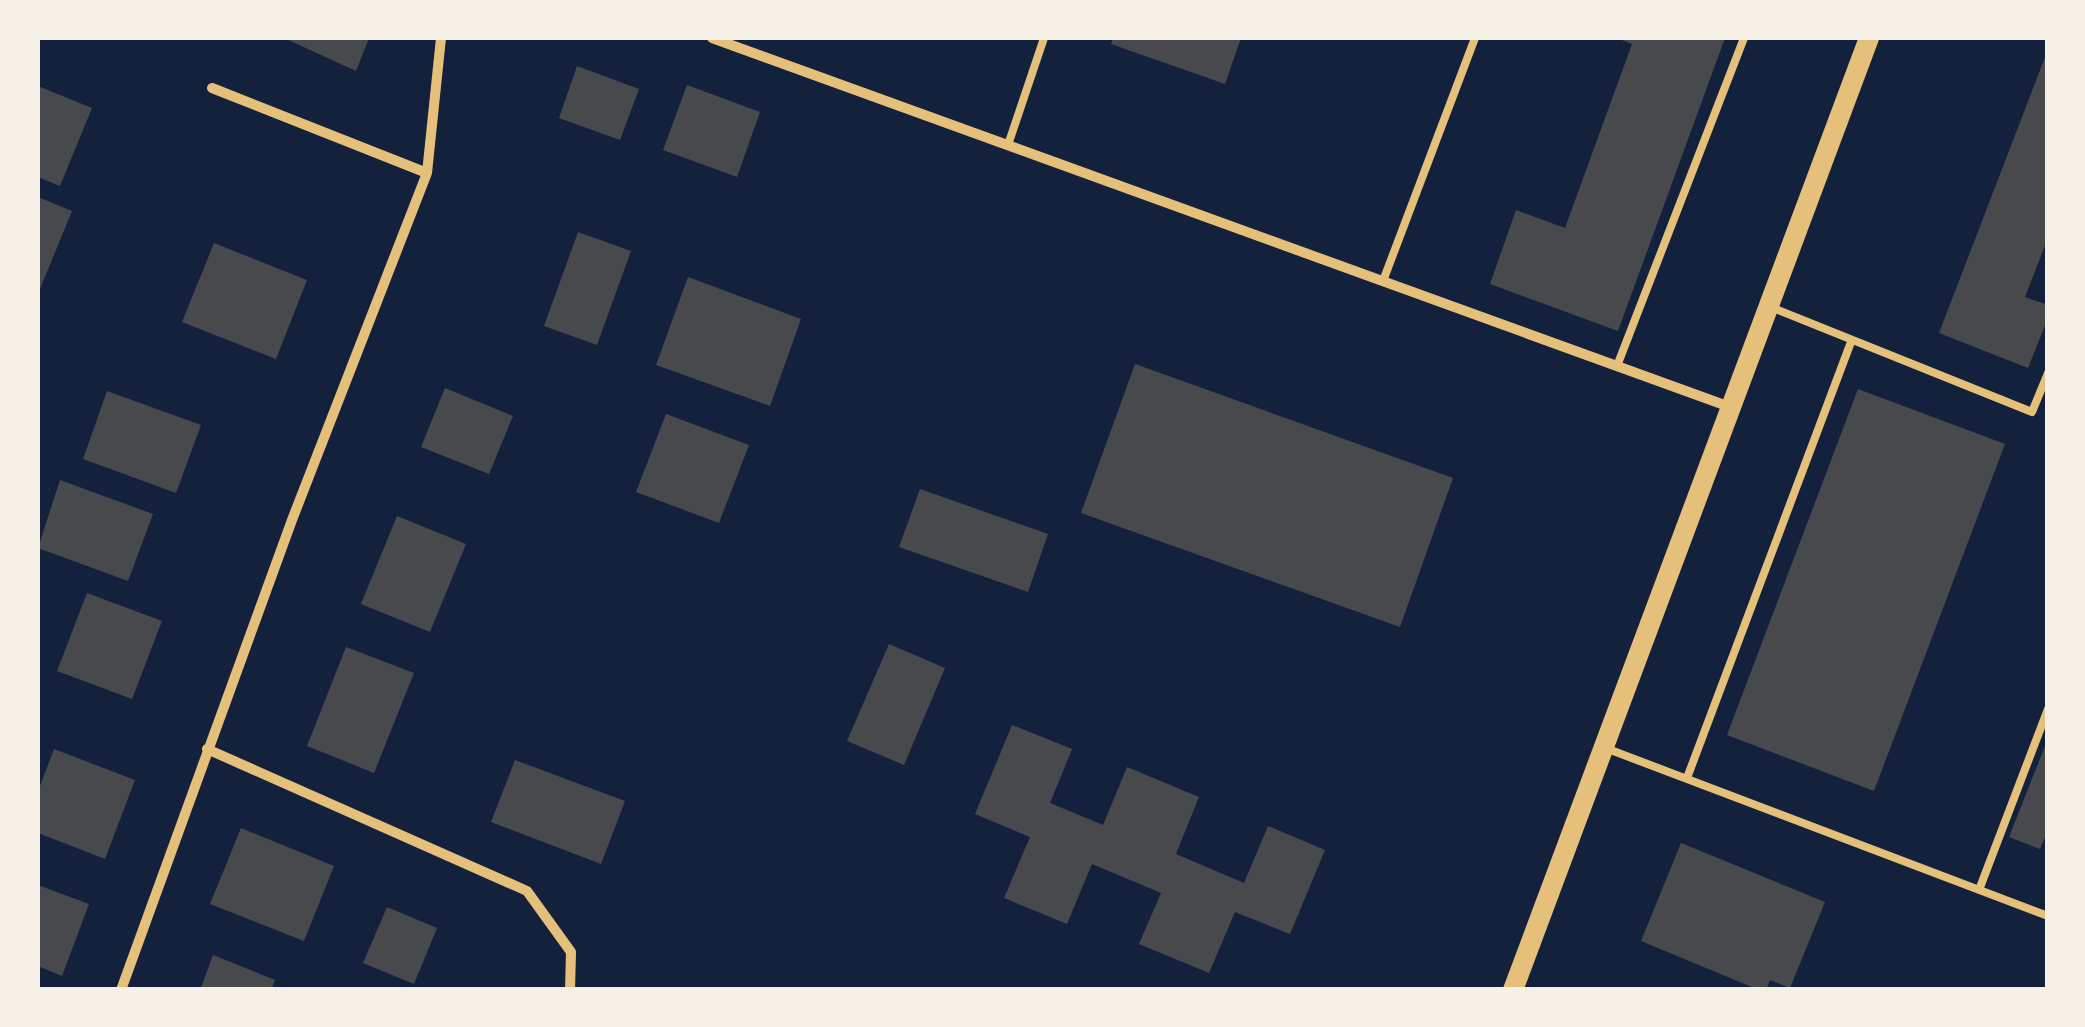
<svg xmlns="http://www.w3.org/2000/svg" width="2085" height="1027" viewBox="0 0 2085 1027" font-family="'DejaVu Sans',sans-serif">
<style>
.building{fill:#48494c}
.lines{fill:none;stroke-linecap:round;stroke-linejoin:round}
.service{stroke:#e5c07b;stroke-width:8}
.minor{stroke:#e5c07b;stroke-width:10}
.secondary{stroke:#e5c07b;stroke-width:20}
</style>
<rect width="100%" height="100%" fill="#14213d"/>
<path class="building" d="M 284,38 L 369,38 L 356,71 Z
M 1113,38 L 1241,38 L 1225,84 L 1111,44 Z
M 1617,38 L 1725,38 L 1618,331 L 1490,284 L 1516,210 L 1565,228 L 1632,44 Z
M 2047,52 L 2048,238 L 2025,297 L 2048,305 L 2048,318 L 2028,368 L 1939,333 Z
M 577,66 L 639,89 L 620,140 L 559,118 Z
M 687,85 L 760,112 L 737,177 L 663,150 Z
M 38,86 L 92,108 L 60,186 L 38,177 Z
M 38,197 L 72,211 L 40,289 L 38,288 Z
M 578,232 L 631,251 L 597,345 L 544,326 Z
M 214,243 L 307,280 L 276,359 L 182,322 Z
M 688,277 L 801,319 L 770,406 L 656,365 Z
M 1135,364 L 1453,478 L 1400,627 L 1081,513 Z
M 445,388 L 513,416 L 489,474 L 421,447 Z
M 1858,389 L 2005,444 L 1874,791 L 1727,735 Z
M 107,391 L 201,425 L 176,493 L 83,459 Z
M 666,414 L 749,445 L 719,523 L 636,492 Z
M 60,480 L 153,514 L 128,581 L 38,548 Z
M 920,489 L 1048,534 L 1028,592 L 899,547 Z
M 397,516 L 466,544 L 430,632 L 361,604 Z
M 87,593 L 162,621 L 132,699 L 57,671 Z
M 889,644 L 945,668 L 904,765 L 847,741 Z
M 346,647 L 414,673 L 374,773 L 307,746 Z
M 1012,725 L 1072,749 L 1050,803 L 1103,825 L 1127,767 L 1199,797 L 1176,854 L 1244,883 L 1268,826 L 1325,850 L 1290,934 L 1235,912 L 1209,973 L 1139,944 L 1161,893 L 1092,864 L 1067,924 L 1004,898 L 1030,837 L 975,814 Z
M 2047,741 L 2048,830 L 2040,849 L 2009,837 Z
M 54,749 L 135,780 L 105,859 L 38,833 L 38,791 Z
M 515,760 L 625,801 L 601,864 L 491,822 Z
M 241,828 L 334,866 L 304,941 L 210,904 Z
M 1681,843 L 1825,902 L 1790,988 L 1770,980 L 1766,990 L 1759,990 L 1641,941 Z
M 38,885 L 89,904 L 62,976 L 38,966 Z
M 387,907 L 437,928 L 414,984 L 363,963 Z
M 213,955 L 275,980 L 271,990 L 200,990 Z"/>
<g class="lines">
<path class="service" d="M 1008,145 L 1044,38
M 1383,281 L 1475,38
M 1773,308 L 2032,412 L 2048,373
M 1617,366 L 1744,38
M 1608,749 L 2048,916
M 1687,778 L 1851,342
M 1979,890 L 2048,709"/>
<path class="minor" d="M 712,38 L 1730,407
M 427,173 L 441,38
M 207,749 L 527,891 L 571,952 L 570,990
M 121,990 L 292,520 L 427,173 L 212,88"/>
<path class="secondary" d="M 1513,990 L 1869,38"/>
</g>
<rect width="2085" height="1027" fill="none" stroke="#f6f1e7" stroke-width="80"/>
</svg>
